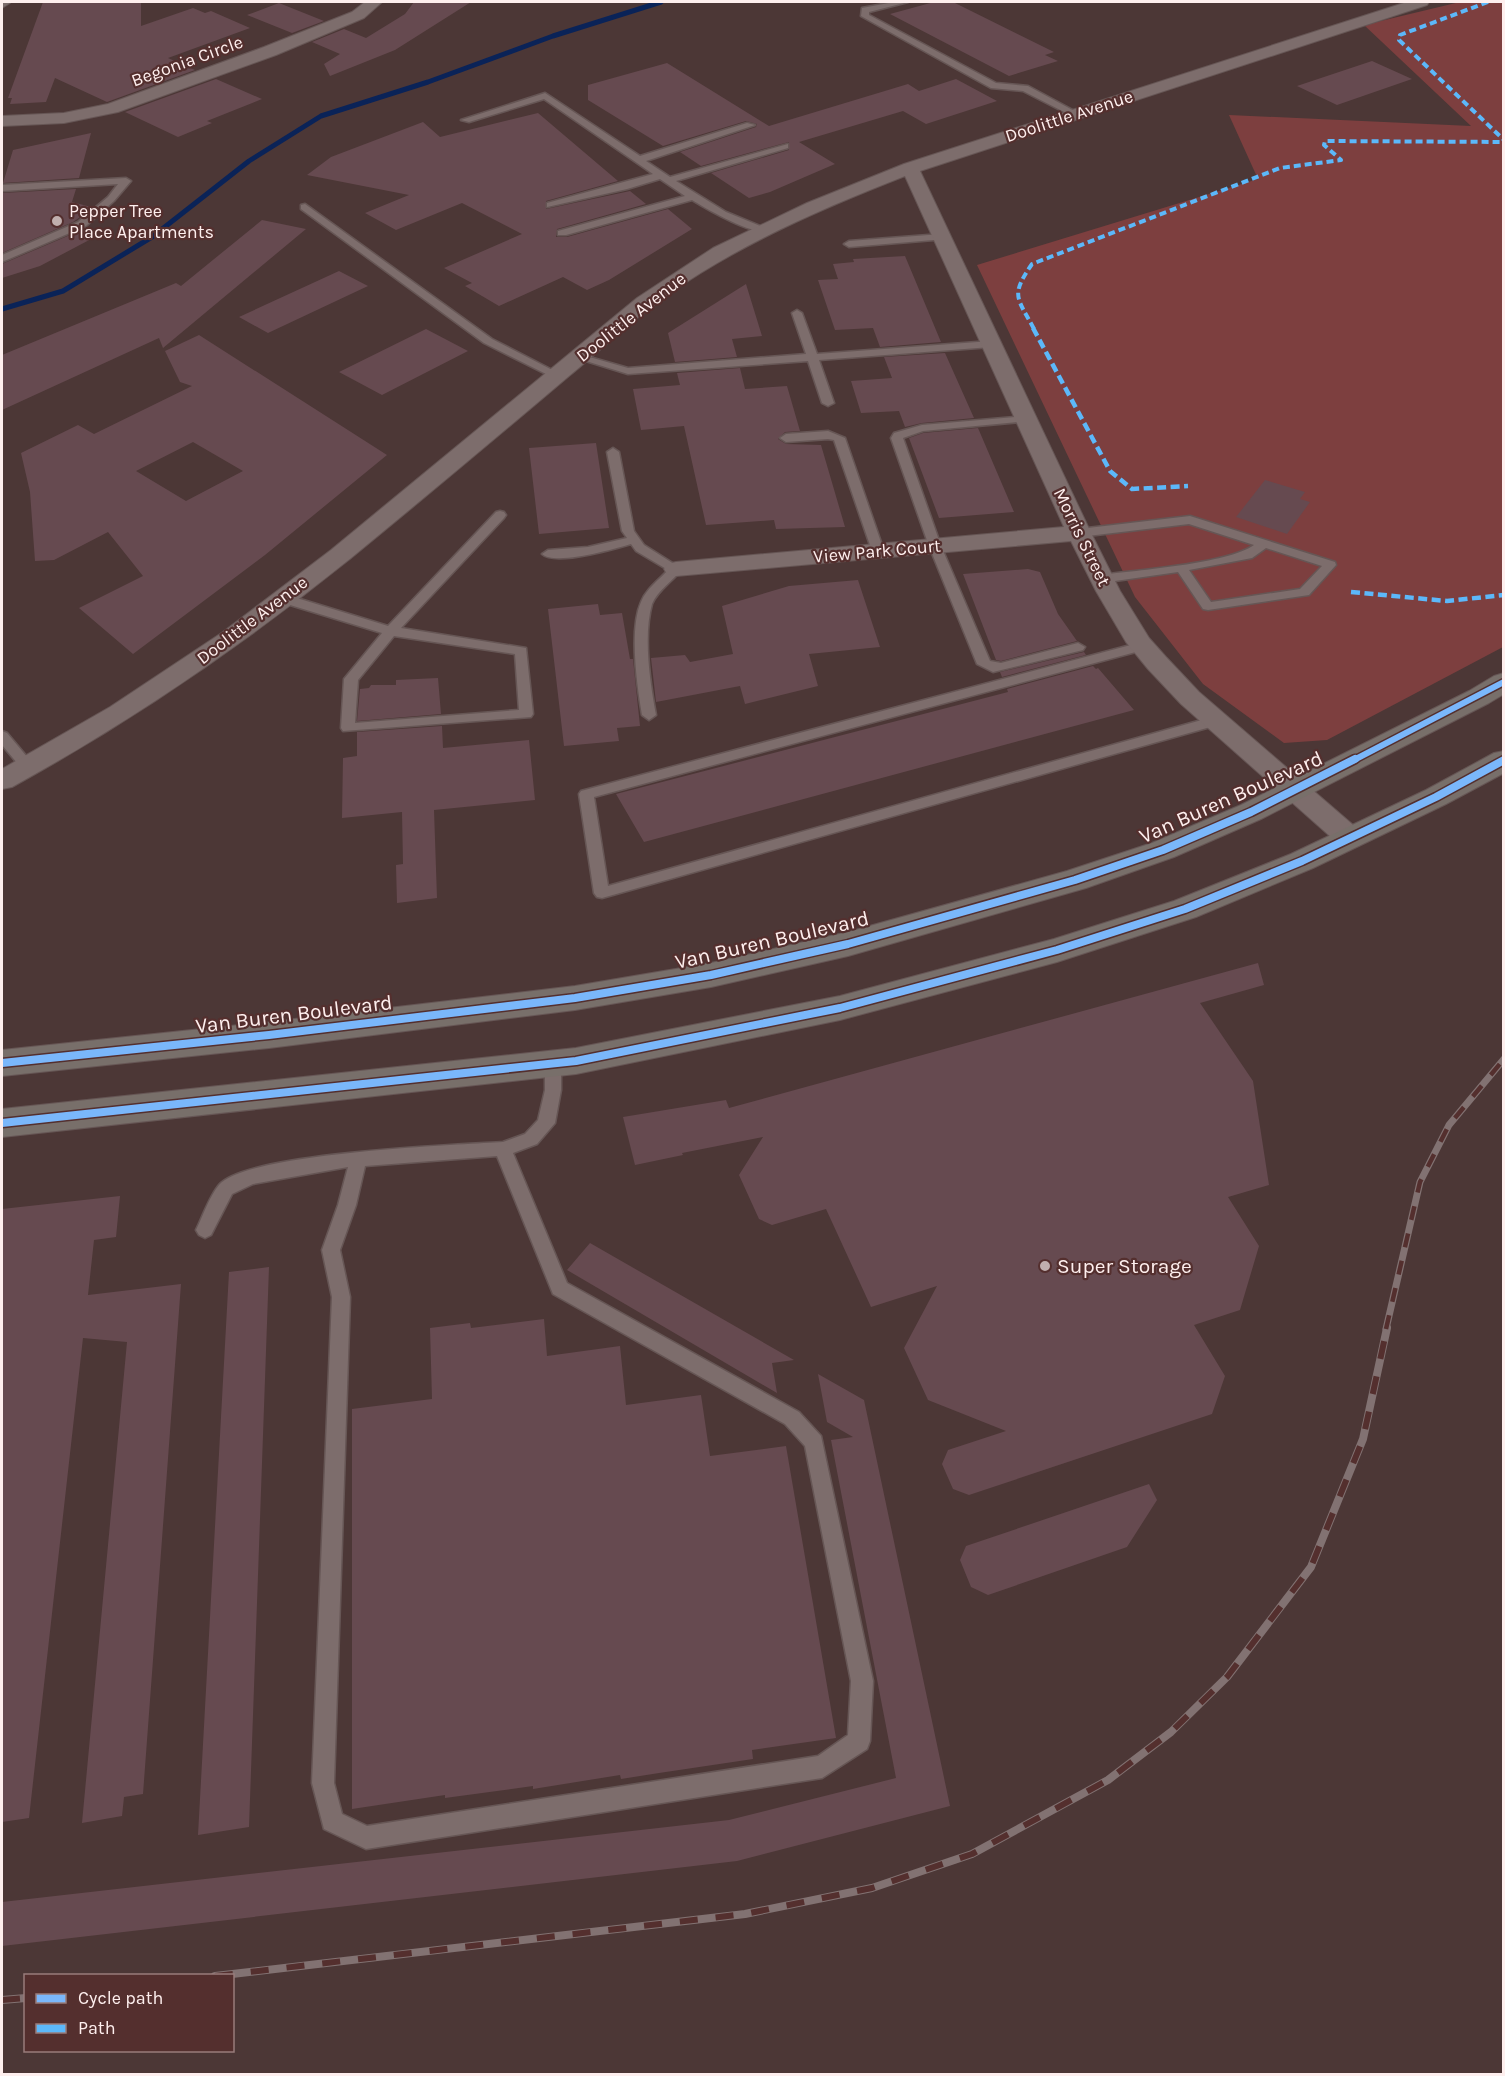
<svg xmlns="http://www.w3.org/2000/svg" width="1505" height="2076" viewBox="0 0 1505 2076" font-family="Karla,sans-serif">
<style>
.green{fill:#7d3f3f}
.lines{fill:none;stroke-linecap:round;stroke-linejoin:round}
.stream{stroke:#0a2358;stroke-width:5}
.building{fill:#664a50;fill-rule:evenodd}
.service-casing{stroke:#665655;stroke-width:3}
.minor-casing{stroke:#665655;stroke-width:2}
.primary-casing{stroke:#665655;stroke-width:2}
.service{fill:#7d6d6c;fill-rule:evenodd}
.minor{fill:#7d6d6c;fill-rule:evenodd}
.primary{fill:#786f6a;fill-rule:evenodd}
.rail-far1-casing{stroke:#827272;stroke-width:7}
.rail-casing{stroke:#827272;stroke-width:8}
.rail-far1{stroke:#542f2e;stroke-width:4.5;stroke-dasharray:14;stroke-linecap:butt}
.rail{stroke:#542f2e;stroke-width:6;stroke-dasharray:18;stroke-linecap:butt}
.quiet-far1{stroke:#5cb8fa;stroke-width:4;stroke-dasharray:7 4;stroke-linecap:butt}
.quiet{stroke:#5cb8fa;stroke-width:4.5;stroke-dasharray:9 4.5;stroke-linecap:butt}
.cycleway-far1-casing{stroke:#542f2e;stroke-width:9}
.cycleway-casing{stroke:#542f2e;stroke-width:11}
.cycleway-far1{stroke:#7ab7fb;stroke-width:6}
.cycleway{stroke:#7ab7fb;stroke-width:8}
.poi-dot{fill:#c0afae;stroke:#542f2e;stroke-width:2}
.labels{text-anchor:middle;stroke-width:4.5;stroke-linejoin:round;paint-order:stroke}
.far-street-label{font-size:18px;fill:#feefee;stroke:#542f2e}
.far-poi-label{font-size:18px;fill:#feefee;stroke:#542f2e;text-anchor:start}
.street-label{font-size:21px;fill:#feefee;stroke:#542f2e}
.poi-label{font-size:21px;fill:#feefee;stroke:#542f2e;text-anchor:start}
</style>
<rect width="100%" height="100%" fill="#4c3736"/>
<path class="green" d="M 1460,2 L 1503,2 L 1503,647 L 1327,740 L 1284,743 L 1203,684 L 1135,597 L 977,265 L 1258,179 L 1229,115 L 1471,126 L 1364,25 Z"/>
<g class="lines">
<path class="stream" d="M 2,309 L 63,291 L 152,237 L 249,161 L 321,116 L 428,82 L 553,36 L 661,2"/>
</g>
<path class="building" d="M 43,2 L 141,2 L 141,26 L 193,8 L 205,13 L 211,11 L 250,28 L 168,58 L 195,70 L 107,102 L 55,78 L 46,102 L 10,104 L 12,98 L 8,98 Z
M 414,2 L 471,2 L 395,50 L 330,76 L 324,64 L 340,54 L 312,42 L 344,29 L 366,38 L 405,14 Z
M 934,2 L 953,2 L 1054,52 L 1045,55 L 1058,61 L 1009,76 L 890,14 Z
M 279,3 L 324,21 L 292,33 L 247,15 Z
M 1372,61 L 1412,79 L 1337,105 L 1297,86 Z
M 667,63 L 769,126 L 908,84 L 919,91 L 956,79 L 997,101 L 926,124 L 903,111 L 799,142 L 835,164 L 770,192 L 749,198 L 711,173 L 789,150 L 789,142 L 701,166 L 680,152 L 756,127 L 757,124 L 746,121 L 663,146 L 588,100 L 588,85 Z
M 216,79 L 262,99 L 207,121 L 212,123 L 178,137 L 125,112 Z
M 538,113 L 618,181 L 546,201 L 546,209 L 630,191 L 646,204 L 557,229 L 556,237 L 567,237 L 668,209 L 692,229 L 609,280 L 587,290 L 563,277 L 499,306 L 465,286 L 472,283 L 444,268 L 522,234 L 462,203 L 396,230 L 365,213 L 409,195 L 307,175 L 331,157 L 423,122 L 440,137 Z
M 91,133 L 79,178 L 3,183 L 13,150 Z
M 76,189 L 72,202 L 91,207 L 85,211 L 87,212 L 73,222 L 2,253 L 2,193 Z
M 262,220 L 306,229 L 163,348 L 159,338 L 2,410 L 2,355 L 176,283 L 181,286 Z
M 77,232 L 93,238 L 40,266 L 2,278 L 2,264 Z
M 905,256 L 941,342 L 880,347 L 873,328 L 835,330 L 818,280 L 838,279 L 833,264 L 854,262 L 853,259 Z
M 339,271 L 368,286 L 268,333 L 239,317 Z
M 746,284 L 762,336 L 732,339 L 737,357 L 675,362 L 668,333 Z
M 426,329 L 468,351 L 382,395 L 339,372 Z
M 199,335 L 387,455 L 265,555 L 133,654 L 79,608 L 143,576 L 108,532 L 54,560 L 35,561 L 30,492 L 21,453 L 78,425 L 94,434 L 192,386 L 180,382 L 165,351 ZM 193,442 L 243,471 L 186,501 L 136,471 Z
M 945,353 L 974,418 L 922,423 L 905,427 L 899,411 L 861,413 L 851,381 L 892,378 L 884,357 Z
M 740,368 L 745,389 L 787,386 L 800,431 L 785,432 L 778,439 L 786,444 L 821,445 L 845,527 L 776,529 L 774,520 L 706,525 L 684,426 L 641,430 L 633,389 L 680,385 L 677,373 Z
M 978,428 L 1014,512 L 939,518 L 909,438 L 923,433 Z
M 596,443 L 609,528 L 539,534 L 529,448 Z
M 1265,480 L 1305,492 L 1300,499 L 1310,502 L 1287,534 L 1236,517 Z
M 1028,569 L 1040,572 L 1058,614 L 1077,641 L 1001,661 L 996,660 L 963,574 Z
M 858,580 L 880,647 L 809,654 L 818,686 L 745,704 L 740,686 L 656,702 L 651,658 L 685,655 L 690,662 L 733,654 L 722,606 L 789,586 Z
M 598,604 L 600,615 L 622,613 L 630,659 L 633,659 L 640,726 L 617,728 L 619,741 L 564,746 L 548,609 Z
M 1084,652 L 1086,655 L 1002,677 L 1000,672 Z
M 1093,666 L 1096,669 L 1098,668 L 1134,710 L 644,842 L 616,794 L 1008,692 L 1007,689 Z
M 438,678 L 441,714 L 357,721 L 360,689 L 369,688 L 371,685 L 396,685 L 396,680 Z
M 442,726 L 443,748 L 529,740 L 535,800 L 434,810 L 437,898 L 397,903 L 396,865 L 403,864 L 402,812 L 342,818 L 343,758 L 357,756 L 357,732 Z
M 1258,963 L 1264,985 L 1200,1003 L 1253,1081 L 1269,1185 L 1228,1197 L 1259,1246 L 1240,1310 L 1194,1325 L 1225,1376 L 1212,1414 L 969,1495 L 953,1489 L 942,1464 L 948,1450 L 1006,1431 L 928,1400 L 904,1348 L 937,1286 L 871,1307 L 826,1209 L 772,1225 L 759,1219 L 739,1175 L 763,1137 L 682,1153 L 683,1155 L 635,1165 L 623,1117 L 726,1100 L 729,1108 Z
M 120,1196 L 116,1237 L 94,1240 L 88,1295 L 181,1284 L 143,1794 L 124,1797 L 122,1816 L 82,1823 L 127,1342 L 83,1338 L 29,1818 L 2,1822 L 2,1209 Z
M 590,1243 L 794,1360 L 772,1363 L 777,1393 L 567,1270 Z
M 269,1267 L 249,1827 L 198,1835 L 229,1272 Z
M 544,1319 L 547,1356 L 620,1346 L 626,1405 L 701,1395 L 710,1456 L 786,1446 L 836,1738 L 752,1750 L 753,1759 L 659,1773 L 621,1779 L 620,1775 L 533,1789 L 533,1786 L 445,1798 L 445,1795 L 352,1809 L 352,1409 L 432,1399 L 430,1328 L 470,1323 L 471,1328 Z
M 818,1374 L 864,1400 L 950,1806 L 737,1861 L 2,1946 L 2,1902 L 729,1820 L 896,1778 L 831,1440 L 853,1437 L 827,1422 Z
M 1149,1484 L 1157,1500 L 1127,1547 L 988,1595 L 971,1587 L 960,1560 L 966,1546 Z"/>
<g class="lines">
<defs>
<path id="service" d="M 894,2 L 908,2 L 869,12 L 869,15 L 996,83 L 1028,86 L 1080,114 L 1072,116 L 1023,91 L 991,88 L 861,16 L 862,8 Z
M 545,93 L 640,156 L 747,123 L 755,125 L 646,161 L 670,177 L 788,144 L 788,148 L 676,181 L 726,212 L 770,230 C 758,239 705,208 692,200 L 566,235 L 558,235 L 558,231 L 685,196 L 660,179 L 627,189 L 547,207 L 547,203 L 653,174 L 544,99 L 469,122 L 461,120 Z
M 126,178 L 131,181 L 114,201 L 86,226 L 2,262 L 2,255 L 78,222 L 108,197 L 118,184 L 2,191 L 2,185 Z
M 305,204 L 492,339 L 562,375 L 560,377 L 552,377 L 484,343 L 301,209 L 301,205 Z
M 942,234 L 947,237 L 946,239 L 849,247 L 844,244 L 849,241 Z
M 797,310 L 802,313 L 817,354 L 991,341 L 996,344 L 991,347 L 819,360 L 834,403 L 828,406 L 822,403 L 808,361 L 628,374 L 573,357 L 579,354 L 628,368 L 806,354 L 792,313 Z
M 1026,416 L 1032,419 L 1030,421 L 923,431 L 903,438 L 941,546 L 990,661 L 1001,663 L 1078,643 L 1085,647 L 1083,650 L 993,672 L 977,664 L 929,546 L 891,438 L 894,433 L 922,425 Z
M 828,431 L 845,438 L 884,551 L 882,554 L 878,555 L 872,551 L 834,440 L 828,439 L 786,442 L 780,438 L 786,434 Z
M 613,448 L 619,452 L 634,531 L 644,545 L 682,569 C 674,580 657,591 652,604 C 643,636 650,683 656,715 L 649,720 L 642,715 C 637,686 629,629 641,602 C 646,589 659,580 668,570 L 636,551 L 631,544 C 614,549 555,566 542,554 L 548,550 L 588,547 L 627,538 L 622,531 L 607,452 Z
M 500,511 L 504,512 L 506,515 L 504,518 L 401,628 L 526,648 L 533,714 L 531,717 L 343,731 L 341,728 L 344,679 L 382,633 L 277,601 L 275,598 L 277,595 L 287,595 L 388,626 L 496,512 ZM 394,636 L 515,654 L 519,710 L 355,723 L 358,680 Z
M 1190,516 L 1335,562 L 1336,565 L 1309,595 L 1208,610 L 1203,609 L 1178,572 L 1101,583 L 1095,579 L 1101,575 C 1137,570 1227,564 1254,545 L 1189,524 L 1079,537 L 1073,533 L 1079,529 ZM 1266,548 L 1322,566 L 1300,589 L 1211,602 L 1189,570 L 1252,558 Z
M 1142,642 L 1147,643 L 1149,646 L 1147,649 L 594,797 L 608,886 L 1216,716 L 1223,721 L 1221,724 L 602,898 L 597,897 L 594,893 L 579,794 L 581,791 Z
M 2,731 L 7,733 L 33,764 L 35,767 L 33,770 L 23,770 L 2,745 Z
M 553,1058 L 559,1059 L 561,1064 L 561,1090 L 555,1123 L 537,1144 L 513,1153 L 567,1283 L 799,1412 L 821,1436 L 873,1681 L 870,1741 L 867,1749 L 822,1778 L 366,1849 L 324,1829 L 312,1783 L 332,1297 L 322,1250 L 338,1205 L 348,1167 L 253,1184 L 232,1194 L 211,1235 L 205,1238 L 199,1235 L 196,1230 C 203,1216 209,1197 219,1185 C 246,1153 454,1145 503,1142 L 525,1134 L 538,1120 L 545,1090 L 545,1064 L 547,1059 ZM 497,1156 L 553,1294 L 785,1424 L 805,1446 L 851,1681 L 848,1735 L 818,1756 L 367,1826 L 342,1814 L 334,1783 L 350,1297 L 340,1250 L 356,1205 L 365,1166 Z"/>
<path id="minor" d="M 2,2 L 10,2 L 10,3 L 2,8 Z
M 365,2 L 382,2 L 364,18 L 276,55 L 118,112 L 64,123 L 2,126 L 2,116 L 64,113 L 108,104 L 264,47 L 352,12 Z
M 1407,2 L 1429,2 L 1427,5 L 920,171 L 1091,533 L 1120,591 L 1149,638 L 1166,657 L 1199,692 L 1360,831 L 1364,838 L 1360,845 L 1350,848 L 1340,845 L 1181,704 L 1148,669 L 1126,642 L 1096,591 L 1071,541 L 676,576 L 667,574 L 664,569 L 667,564 L 676,562 L 1064,527 L 905,176 C 823,208 742,243 670,293 C 635,317 603,348 569,376 C 497,437 424,498 351,558 C 244,644 132,721 12,787 L 2,789 L 2,769 L 110,707 L 223,632 L 331,550 L 637,298 L 713,248 L 807,203 L 904,164 Z"/>
<path id="primary" d="M 1504,673 L 1504,694 L 1489,703 L 1261,819 L 1174,857 L 1086,888 L 848,956 L 711,987 L 575,1010 L 269,1048 L 2,1076 L 2,1050 L 269,1022 L 575,986 L 711,963 L 848,932 L 1067,871 L 1152,843 L 1241,805 L 1469,691 L 1494,676 Z
M 1504,751 L 1504,773 L 1446,804 L 1313,868 L 1196,917 L 1057,962 L 840,1020 L 576,1074 L 2,1137 L 2,1109 L 576,1048 L 840,996 L 1054,939 L 1174,901 L 1291,854 L 1426,790 L 1494,753 Z"/>
</defs>
<use href="#service" class="service-casing"/>
<use href="#minor" class="minor-casing"/>
<use href="#primary" class="primary-casing"/>
<use href="#service" class="service"/>
<use href="#minor" class="minor"/>
<use href="#primary" class="primary"/>
<defs>
<path id="rail-far1" d="M 1386,1329 L 1420,1182 L 1449,1125 L 1504,1059"/>
<path id="rail" d="M 215,1976 L 745,1914 L 872,1888 L 972,1854 L 1108,1780 L 1171,1732 L 1227,1677 L 1311,1567 L 1363,1439 L 1387,1328
M 2,2000 L 26,1998"/>
</defs>
<use href="#rail-far1" class="rail-far1-casing"/>
<use href="#rail" class="rail-casing"/>
<use href="#rail-far1" class="rail-far1"/>
<use href="#rail" class="rail"/>
<path class="quiet-far1" d="M 1488,2 L 1400,35 L 1399,40 L 1504,140
M 1034,329 C 1017,297 1010,296 1032,264 L 1280,168 L 1341,160 L 1324,145 L 1325,141 L 1504,142"/>
<path class="quiet" d="M 1033,328 L 1110,471 L 1132,489 L 1188,486
M 1351,592 L 1447,601 L 1504,595"/>
<defs>
<path id="cycleway-far1" d="M 1352,761 L 1504,682"/>
<path id="cycleway" d="M 2,1063 L 269,1035 L 575,998 L 711,975 L 848,944 L 1075,880 L 1163,850 L 1251,812 L 1355,759
M 2,1123 L 576,1061 L 840,1008 L 1057,950 L 1185,909 L 1302,861 L 1436,797 L 1504,760"/>
</defs>
<use href="#cycleway-far1" class="cycleway-far1-casing"/>
<use href="#cycleway" class="cycleway-casing"/>
<use href="#cycleway-far1" class="cycleway-far1"/>
<use href="#cycleway" class="cycleway"/>
</g>
<g class="poi-dot">
<circle cx="57" cy="221" r="6"/>
<circle cx="1045" cy="1266" r="6"/>
</g>
<g class="labels">
<g class="far-street-label">
<text transform="translate(187 61) rotate(-20)" y="6">Begonia Circle</text>
<text transform="translate(1069 116) rotate(-18)" y="6">Doolittle Avenue</text>
<text transform="translate(631 317) rotate(-38)" y="6">Doolittle Avenue</text>
<text transform="translate(1082 537) rotate(64)" y="6">Morris Street</text>
<text transform="translate(877 551) rotate(-5)" y="6">View Park Court</text>
<text transform="translate(252 620) rotate(-37)" y="6">Doolittle Avenue</text>
</g>
<g class="far-poi-label">
<text x="69" y="217">Pepper Tree<tspan x="69" dy="21">Place Apartments</tspan></text>
</g>
<g class="street-label">
<text transform="translate(1231 797) rotate(-24)" y="7">Van Buren Boulevard</text>
<text transform="translate(772 940) rotate(-13)" y="7">Van Buren Boulevard</text>
<text transform="translate(294 1014) rotate(-7)" y="7">Van Buren Boulevard</text>
</g>
<g class="poi-label">
<text x="1057" y="1273">Super Storage</text>
</g>
</g>
<rect width="1505" height="2076" fill="none" stroke="#feefee" stroke-width="6"/>
<rect x="24" y="1974" width="210" height="78" fill="#542f2e" stroke="#987c7b" stroke-width="1.5"/>
<rect x="36" y="1994" width="30" height="9" fill="#7ab7fb" stroke="#987c7b" stroke-width="1.5"/>
<text x="78" y="2004" font-size="18" fill="#feefee">Cycle path</text>
<rect x="36" y="2024" width="30" height="9" fill="#5cb8fa" stroke="#987c7b" stroke-width="1.5"/>
<text x="78" y="2034" font-size="18" fill="#feefee">Path</text>
</svg>
